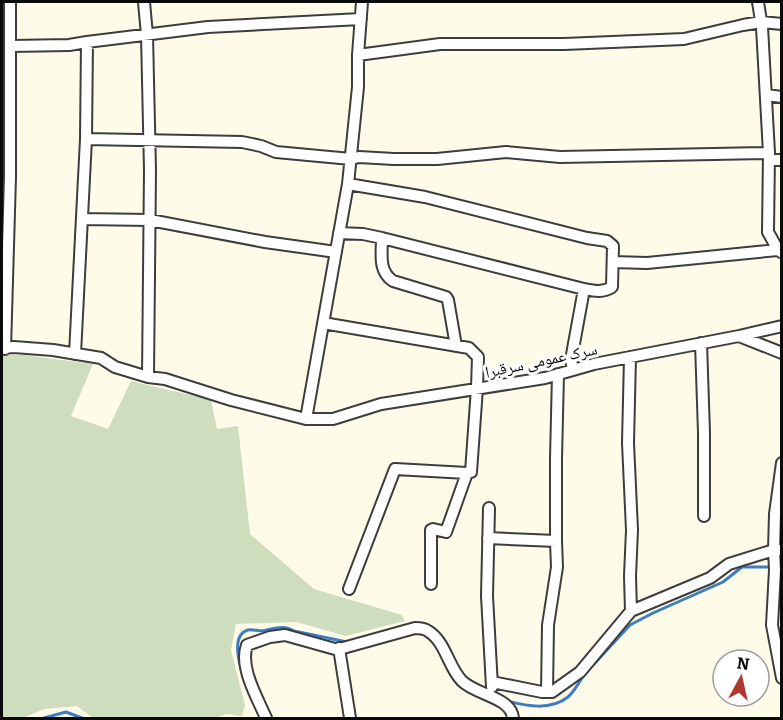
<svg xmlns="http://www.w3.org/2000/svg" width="783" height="720" viewBox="0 0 783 720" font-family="Bitter,'Noto Naskh Arabic',serif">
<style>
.cemetery{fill:#ceddbd}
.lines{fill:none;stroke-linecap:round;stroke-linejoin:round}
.stream{stroke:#3c7dc4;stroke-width:3}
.street-casing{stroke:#3d3d3d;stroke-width:14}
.street{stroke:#fff;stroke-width:10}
.labels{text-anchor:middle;stroke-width:6;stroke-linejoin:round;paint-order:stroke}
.street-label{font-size:16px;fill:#0a0a0a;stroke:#fff}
</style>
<rect width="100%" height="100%" fill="#fefce9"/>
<path class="cemetery" d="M 2,355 L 23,355 L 93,364 L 71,416 L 108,429 L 131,381 L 211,400 L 217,429 L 238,426 L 250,534 L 314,589 L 402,615 L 405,621 L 346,636 L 296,622 L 236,624 L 231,650 L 245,705 L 242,716 L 226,714 L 215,718 L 93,718 L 77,706 L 45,709 L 22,718 L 2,718 Z"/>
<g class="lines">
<path class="stream" d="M 594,664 L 630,625 L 653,613 L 723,582 L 742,567 L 772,567
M 244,678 C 240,667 230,635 248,630 C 252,629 257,631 262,631 C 274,629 283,624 294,631 L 347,642
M 507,701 C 527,706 550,711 568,697 C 575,691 580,681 585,673
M 44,718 L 66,712 L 82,718"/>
<defs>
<path id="street" d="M 144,2 L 147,35 L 150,170 L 148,377
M 758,2 L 762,27 L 769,153 L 768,232 L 778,250
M 11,46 L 69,45 L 87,42 L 208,27 L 361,19
M 358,55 L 440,44 L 564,44 L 684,39 L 743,25 L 761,22 L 782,24
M 766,95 L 782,97
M 86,139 L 242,142 L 261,146 L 276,152 L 351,159 L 359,157 L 394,159 L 437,159 L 506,152 L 560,157 L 769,153
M 769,160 L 782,160
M 82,219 L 150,220 L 265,242 L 336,252
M 339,233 L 363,234 L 382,238 L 584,289 C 594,291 603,293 612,287 L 613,246 L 607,241 L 587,238 L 425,197 L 348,184
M 382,238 C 382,254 378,271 393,281 L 446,297 L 448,300 L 456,346
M 613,262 L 647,263 L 778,250 L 781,252
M 323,323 L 469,348 L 478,357 L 477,388 L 471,472 L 467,473 L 395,469 L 349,589
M 739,336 L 782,353
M 701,343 L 704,433 L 704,516
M 2,348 L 14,347 L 53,350 L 101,358 L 115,367 L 148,377 L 165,379 L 231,400 L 306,419 L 333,419 L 381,404 L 545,378 L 594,364 L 739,336 L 782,326
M 5,349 L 10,177 L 10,2
M 75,354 L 86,139 L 87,42
M 630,357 L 628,443 L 632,530 L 630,576 L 631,611
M 573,370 L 571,360 L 584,289
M 306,419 L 348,184 L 358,87 L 358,55 L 362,2
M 782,463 L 775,514 L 774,550 L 775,570 L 772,625 L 782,678
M 489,508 L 487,596 L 492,687
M 488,538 L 556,541
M 431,584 L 431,530 L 433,529 L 446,532 L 467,473
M 339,648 L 350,718
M 492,682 L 542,692 L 552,692 L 580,672 L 631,611 L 710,578 L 729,564 L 774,550 L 782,550
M 547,692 L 548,625 L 557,567 L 556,541 L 556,458 L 558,374
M 266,718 C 257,697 239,667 247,645 L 270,637 L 285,635 L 335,649 L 343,648 L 415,628 C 419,628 424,628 428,631 C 446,642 448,667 462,681 C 476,695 511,697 513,718"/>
</defs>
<use href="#street" class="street-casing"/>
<use href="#street" class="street"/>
</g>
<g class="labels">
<g class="street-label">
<text transform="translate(541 360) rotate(-12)" y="6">سرک عمومی سرقبرا</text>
</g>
</g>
<rect width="783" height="720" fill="none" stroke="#0a0a0a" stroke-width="6"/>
<g transform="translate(741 678) rotate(8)"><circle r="28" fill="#ffffff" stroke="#9d9d9d" stroke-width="1.5"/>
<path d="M0-4.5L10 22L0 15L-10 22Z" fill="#b1362c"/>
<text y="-9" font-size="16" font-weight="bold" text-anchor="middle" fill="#0a0a0a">N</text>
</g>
</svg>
